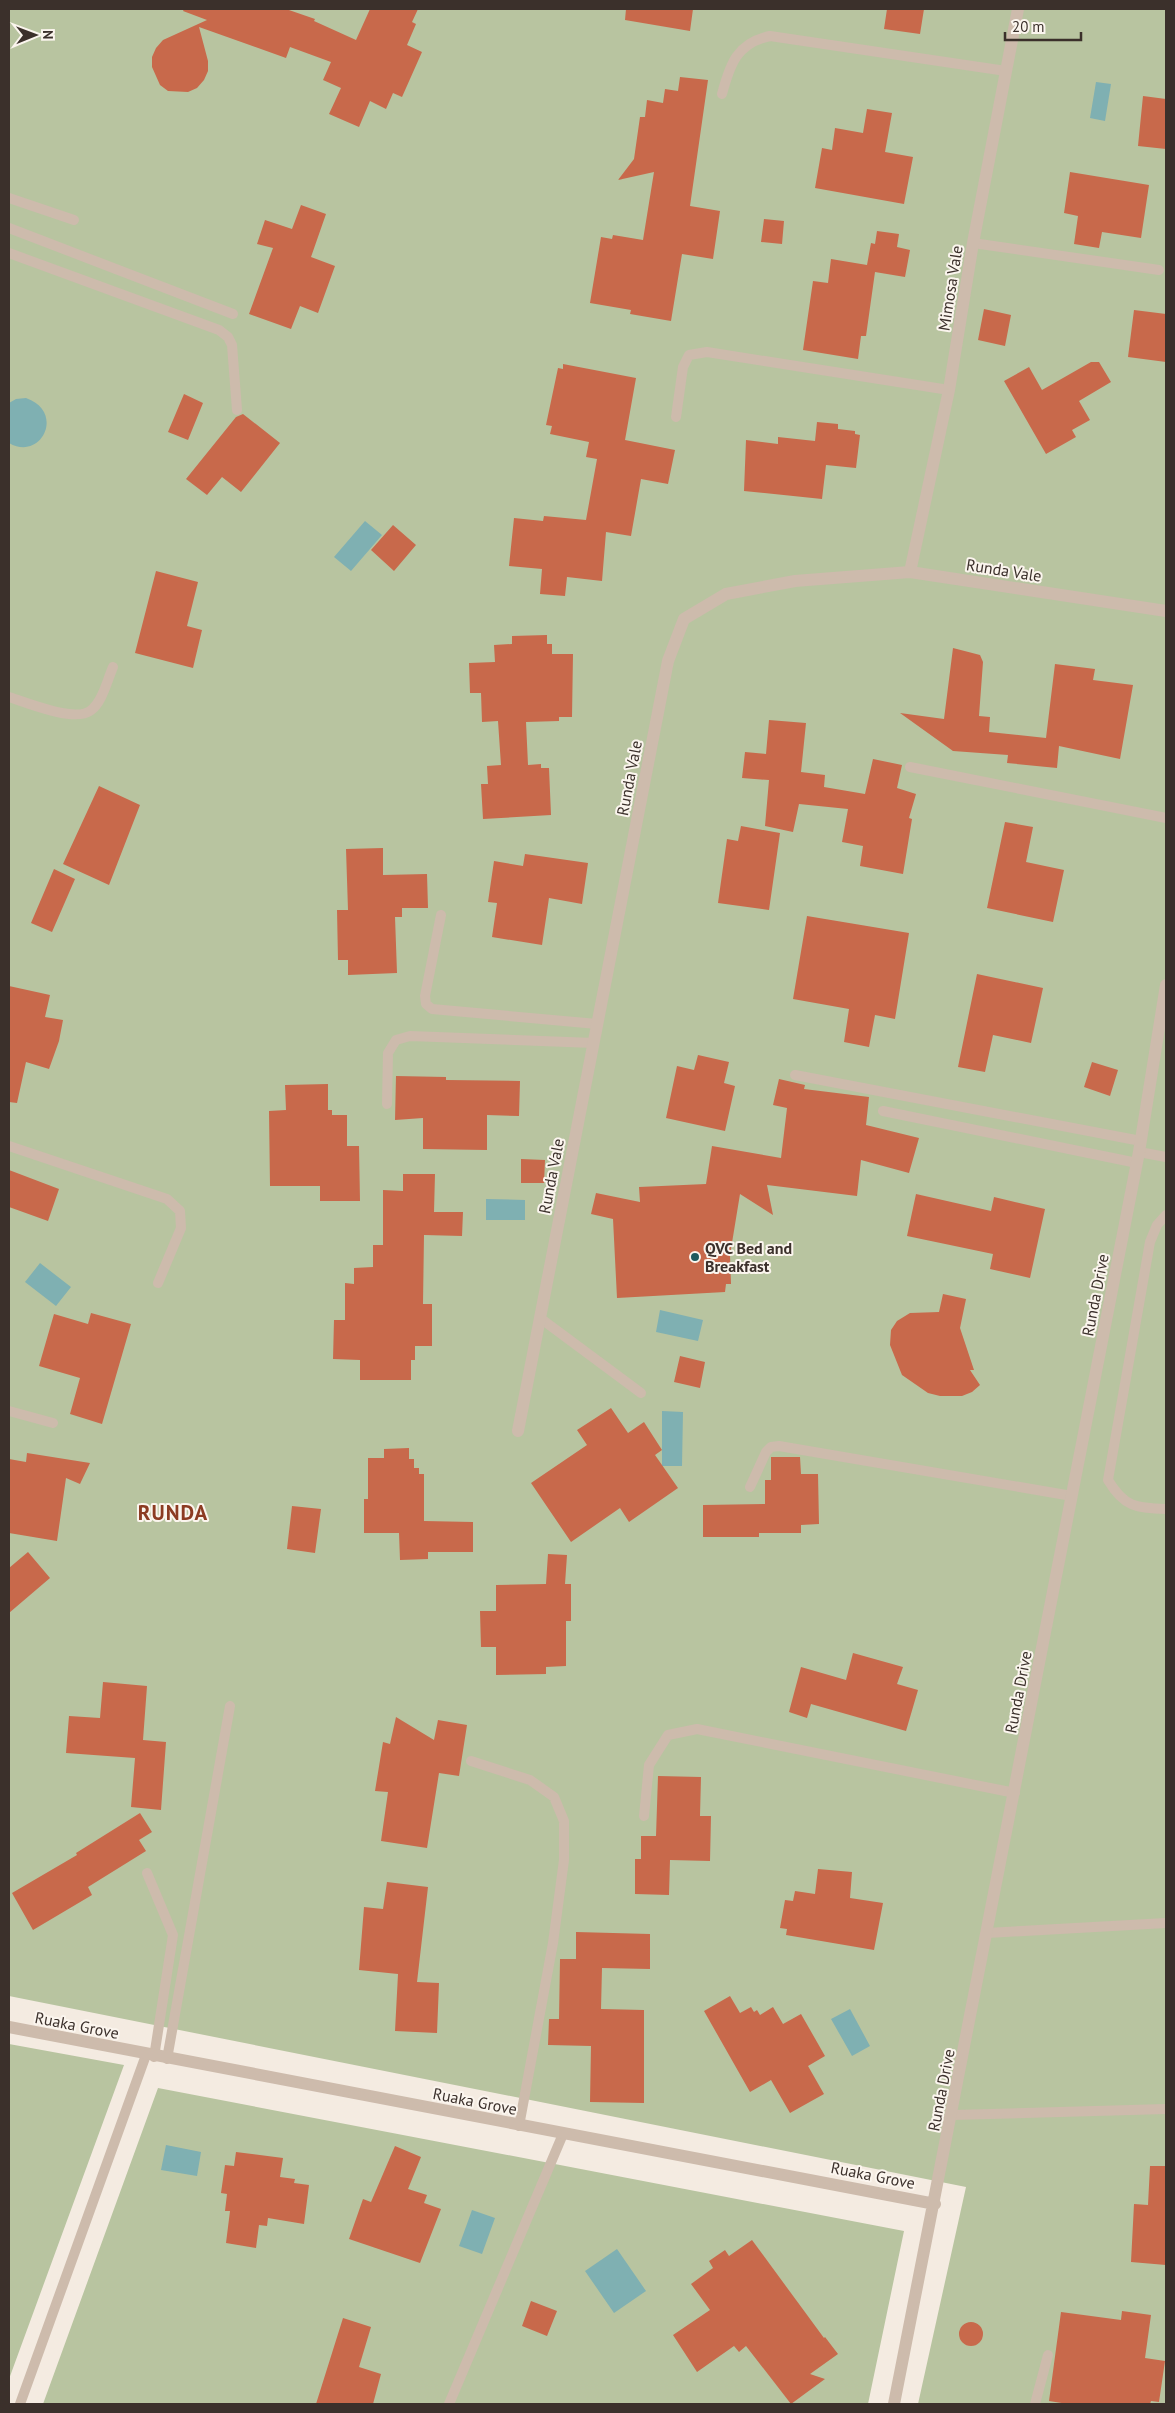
<svg xmlns="http://www.w3.org/2000/svg" width="1175" height="2413" viewBox="0 0 1175 2413" font-family="'PT Sans',sans-serif">
<style>
.green{fill:#b8c4a0}
.water{fill:#7fb0b2}
.building{fill:#c8694b}
.lines{fill:none;stroke-linecap:round;stroke-linejoin:round}
.lane{stroke:#cdbbac;stroke-width:10}
.street{stroke:#cdbbac;stroke-width:12}
.poi-dot{fill:#1f5a5e;stroke:#fbf5ee;stroke-width:2}
.labels{text-anchor:middle;stroke-width:4;stroke-linejoin:round;paint-order:stroke}
.street-label{font-size:16px;fill:#3b302b;stroke:#fbf5ee}
.poi-label{font-size:16px;font-weight:bold;fill:#3b302b;stroke:#fbf5ee;text-anchor:start}
.district-label{font-size:21px;font-weight:bold;letter-spacing:1px;fill:#8c3b22;stroke:#fbf5ee}
</style>
<rect width="100%" height="100%" fill="#f4ebe1"/>
<path class="green" d="M 9,9 L 1166,9 L 1166,2404 L 918,2404 L 966,2187 L 9,1996 Z
M 9,2044 L 124,2065 L 9,2379 Z
M 158,2088 L 904,2231 L 868,2404 L 43,2404 Z"/>
<path class="water" d="M 1096,82 L 1111,84 L 1105,121 L 1090,118 Z
M 26,398 C 66,412 41,462 9,443 L 9,403 L 16,399 Z
M 365,521 L 382,535 L 351,571 L 334,557 Z
M 486,1199 L 525,1200 L 525,1220 L 486,1220 Z
M 40,1263 L 71,1287 L 56,1306 L 25,1282 Z
M 660,1310 L 703,1320 L 698,1341 L 656,1332 Z
M 662,1411 L 683,1412 L 682,1466 L 662,1466 Z
M 850,2009 L 870,2046 L 852,2056 L 831,2019 Z
M 166,2145 L 201,2152 L 197,2176 L 161,2170 Z
M 472,2210 L 495,2218 L 482,2254 L 459,2246 Z
M 617,2249 L 646,2291 L 614,2313 L 585,2271 Z"/>
<path class="building" d="M 184,9 L 286,9 L 315,19 L 314,21 L 356,40 L 370,9 L 418,9 L 412,22 L 416,24 L 407,45 L 422,52 L 402,97 L 393,93 L 386,109 L 370,101 L 359,127 L 329,114 L 341,88 L 323,80 L 331,62 L 290,47 L 286,58 L 199,27 L 208,61 L 208,71 L 204,80 L 197,88 L 188,92 L 168,91 L 160,85 L 152,67 L 152,57 L 156,48 L 163,40 L 207,20 L 183,11 Z
M 626,9 L 693,9 L 690,31 L 625,20 Z
M 887,9 L 924,9 L 920,34 L 884,29 Z
M 680,77 L 708,80 L 690,206 L 720,211 L 713,259 L 682,254 L 671,321 L 630,314 L 631,310 L 590,303 L 601,237 L 612,239 L 613,235 L 643,240 L 654,172 L 618,180 L 634,159 L 640,117 L 645,117 L 647,100 L 663,103 L 665,89 L 678,91 Z
M 1143,96 L 1166,99 L 1166,149 L 1138,146 Z
M 867,109 L 892,113 L 885,152 L 913,157 L 904,204 L 815,188 L 822,148 L 832,150 L 835,128 L 863,133 Z
M 1070,172 L 1149,185 L 1141,238 L 1102,232 L 1099,248 L 1074,244 L 1078,216 L 1064,213 Z
M 301,205 L 326,214 L 311,257 L 335,266 L 318,313 L 300,306 L 291,329 L 249,314 L 273,248 L 257,244 L 265,220 L 292,229 Z
M 764,219 L 784,221 L 782,244 L 761,242 Z
M 877,231 L 899,234 L 897,247 L 910,250 L 905,277 L 875,272 L 866,336 L 861,336 L 858,359 L 803,350 L 813,281 L 828,283 L 831,259 L 867,265 L 871,243 L 875,244 Z
M 984,309 L 1011,315 L 1005,346 L 978,340 Z
M 1134,310 L 1166,314 L 1166,362 L 1128,357 Z
M 1091,362 L 1099,362 L 1111,382 L 1079,401 L 1090,420 L 1072,430 L 1076,437 L 1046,454 L 1004,381 L 1029,367 L 1042,390 Z
M 563,364 L 636,378 L 625,440 L 675,450 L 668,484 L 641,479 L 631,536 L 606,532 L 602,581 L 567,577 L 565,596 L 540,594 L 542,569 L 509,566 L 514,518 L 543,521 L 544,516 L 586,520 L 597,459 L 586,457 L 589,442 L 550,434 L 552,426 L 546,425 L 558,368 L 563,369 Z
M 184,394 L 203,403 L 188,440 L 168,432 Z
M 243,414 L 280,443 L 241,492 L 222,477 L 207,495 L 186,479 L 236,417 Z
M 817,422 L 838,424 L 838,429 L 855,431 L 855,434 L 860,435 L 856,468 L 826,465 L 822,499 L 744,491 L 746,440 L 778,444 L 778,437 L 815,441 Z
M 393,525 L 416,545 L 394,571 L 371,550 Z
M 156,571 L 198,582 L 187,626 L 202,630 L 193,668 L 135,653 Z
M 547,635 L 547,644 L 552,644 L 552,654 L 573,654 L 572,717 L 559,717 L 559,721 L 526,722 L 528,765 L 541,764 L 541,768 L 549,768 L 551,815 L 483,819 L 481,784 L 488,784 L 487,766 L 501,765 L 498,721 L 482,722 L 481,693 L 470,693 L 469,663 L 495,662 L 494,645 L 512,644 L 512,636 Z
M 953,648 L 980,655 L 983,662 L 979,716 L 990,717 L 989,732 L 1046,738 L 1055,664 L 1095,669 L 1093,680 L 1133,685 L 1120,759 L 1059,746 L 1057,768 L 1007,763 L 1008,755 L 953,751 L 900,713 L 944,719 Z
M 769,720 L 806,723 L 801,772 L 825,775 L 824,787 L 865,794 L 873,759 L 902,765 L 897,788 L 916,794 L 909,818 L 912,819 L 903,874 L 860,866 L 863,846 L 842,842 L 848,809 L 799,804 L 793,832 L 765,826 L 769,780 L 742,778 L 745,752 L 766,754 Z
M 99,786 L 140,805 L 109,885 L 63,864 Z
M 1005,822 L 1033,827 L 1026,862 L 1064,870 L 1053,922 L 987,908 Z
M 741,826 L 780,833 L 769,910 L 718,903 L 727,839 L 738,841 Z
M 383,848 L 383,875 L 427,874 L 428,908 L 402,908 L 402,917 L 395,917 L 397,973 L 348,975 L 348,960 L 338,960 L 337,910 L 348,910 L 346,849 Z
M 525,854 L 588,863 L 582,904 L 549,898 L 542,945 L 492,937 L 497,903 L 488,902 L 494,861 L 523,866 Z
M 54,869 L 75,879 L 52,932 L 31,923 Z
M 807,916 L 909,933 L 895,1019 L 875,1015 L 869,1047 L 844,1042 L 849,1009 L 793,999 Z
M 977,974 L 1043,988 L 1031,1043 L 993,1035 L 985,1072 L 958,1067 Z
M 9,986 L 50,995 L 45,1017 L 63,1020 L 59,1041 L 49,1069 L 26,1062 L 17,1103 L 9,1102 Z
M 698,1055 L 729,1062 L 724,1083 L 735,1086 L 725,1131 L 666,1118 L 677,1066 L 694,1070 Z
M 1092,1062 L 1118,1070 L 1110,1096 L 1084,1087 Z
M 396,1076 L 446,1077 L 446,1080 L 520,1081 L 519,1116 L 487,1115 L 487,1150 L 423,1149 L 423,1118 L 395,1120 Z
M 779,1079 L 805,1085 L 804,1089 L 869,1097 L 866,1125 L 919,1138 L 909,1173 L 861,1160 L 857,1196 L 767,1185 L 773,1215 L 740,1194 L 730,1255 L 731,1284 L 726,1284 L 725,1292 L 617,1298 L 613,1219 L 591,1214 L 596,1193 L 640,1202 L 639,1187 L 706,1184 L 712,1146 L 781,1158 L 787,1108 L 773,1105 Z
M 328,1084 L 328,1110 L 332,1110 L 332,1115 L 347,1115 L 347,1146 L 359,1146 L 360,1201 L 320,1201 L 320,1186 L 270,1186 L 269,1111 L 286,1110 L 285,1085 Z
M 521,1159 L 545,1160 L 544,1183 L 521,1183 Z
M 9,1170 L 59,1189 L 48,1221 L 9,1207 Z
M 403,1174 L 435,1174 L 434,1212 L 463,1212 L 462,1236 L 424,1235 L 423,1304 L 432,1304 L 432,1346 L 415,1346 L 415,1360 L 411,1360 L 411,1380 L 360,1380 L 360,1360 L 333,1359 L 334,1320 L 345,1320 L 345,1283 L 354,1284 L 354,1268 L 373,1267 L 373,1245 L 383,1245 L 383,1190 L 403,1191 Z
M 916,1194 L 991,1211 L 994,1197 L 1045,1209 L 1030,1278 L 990,1269 L 993,1254 L 907,1236 Z
M 943,1294 L 966,1299 L 960,1328 L 974,1370 L 970,1370 L 980,1385 L 972,1392 L 962,1396 L 940,1396 L 928,1393 L 902,1375 L 890,1345 L 891,1330 L 897,1321 L 910,1313 L 939,1312 Z
M 91,1313 L 131,1324 L 102,1424 L 70,1414 L 80,1378 L 39,1366 L 54,1314 L 88,1324 Z
M 680,1356 L 705,1362 L 700,1388 L 674,1382 Z
M 611,1408 L 628,1433 L 644,1422 L 662,1450 L 655,1455 L 678,1488 L 629,1522 L 620,1508 L 571,1542 L 531,1483 L 587,1445 L 577,1430 Z
M 409,1448 L 409,1459 L 414,1459 L 414,1468 L 419,1468 L 419,1474 L 424,1474 L 424,1521 L 473,1522 L 473,1552 L 428,1552 L 428,1559 L 400,1560 L 399,1533 L 364,1533 L 364,1499 L 368,1499 L 368,1458 L 384,1458 L 384,1449 Z
M 27,1453 L 90,1463 L 80,1484 L 66,1478 L 57,1541 L 9,1533 L 9,1459 L 26,1462 Z
M 771,1457 L 800,1457 L 801,1474 L 818,1474 L 819,1524 L 801,1525 L 801,1533 L 759,1533 L 759,1537 L 703,1537 L 703,1505 L 765,1504 L 765,1480 L 771,1480 Z
M 292,1506 L 321,1509 L 315,1553 L 287,1549 Z
M 28,1552 L 50,1578 L 9,1613 L 9,1568 Z
M 548,1554 L 567,1555 L 565,1584 L 571,1584 L 571,1621 L 566,1621 L 566,1666 L 546,1667 L 546,1674 L 496,1675 L 496,1647 L 481,1647 L 480,1611 L 496,1611 L 496,1585 L 546,1584 Z
M 853,1653 L 903,1667 L 897,1684 L 918,1690 L 906,1731 L 811,1704 L 807,1718 L 789,1712 L 801,1667 L 846,1680 Z
M 103,1682 L 147,1686 L 143,1740 L 166,1742 L 161,1810 L 131,1807 L 135,1758 L 66,1753 L 69,1716 L 100,1718 Z
M 396,1717 L 434,1740 L 438,1720 L 467,1725 L 459,1776 L 439,1773 L 427,1848 L 381,1841 L 388,1792 L 375,1791 L 383,1742 L 390,1744 Z
M 658,1776 L 701,1777 L 700,1816 L 711,1816 L 710,1861 L 670,1860 L 669,1895 L 635,1894 L 635,1859 L 641,1859 L 641,1836 L 656,1836 Z
M 140,1813 L 152,1832 L 139,1840 L 146,1851 L 88,1887 L 92,1895 L 33,1930 L 12,1893 L 77,1855 L 76,1853 Z
M 818,1869 L 852,1872 L 850,1898 L 883,1903 L 874,1950 L 786,1935 L 787,1929 L 780,1928 L 785,1900 L 793,1901 L 795,1891 L 815,1894 Z
M 387,1882 L 428,1887 L 417,1982 L 439,1983 L 437,2033 L 395,2031 L 398,1974 L 359,1970 L 364,1907 L 383,1909 Z
M 576,1932 L 650,1934 L 650,1969 L 602,1968 L 601,2009 L 644,2010 L 644,2103 L 590,2102 L 591,2046 L 548,2045 L 549,2019 L 559,2019 L 560,1959 L 576,1959 Z
M 730,1996 L 740,2013 L 751,2007 L 754,2012 L 757,2010 L 760,2015 L 773,2007 L 783,2024 L 801,2014 L 825,2056 L 808,2066 L 824,2094 L 790,2113 L 771,2080 L 750,2092 L 704,2011 Z
M 395,2146 L 421,2157 L 408,2189 L 427,2195 L 424,2203 L 441,2209 L 420,2263 L 349,2239 L 363,2199 L 371,2202 Z
M 236,2152 L 283,2158 L 280,2177 L 295,2179 L 294,2183 L 309,2185 L 304,2224 L 268,2218 L 267,2226 L 259,2225 L 256,2248 L 226,2243 L 230,2211 L 225,2211 L 227,2194 L 221,2193 L 225,2165 L 234,2166 Z
M 1150,2166 L 1166,2166 L 1166,2265 L 1131,2262 L 1134,2204 L 1148,2205 Z
M 752,2240 L 824,2338 L 825,2337 L 838,2354 L 810,2374 L 825,2379 L 791,2404 L 746,2346 L 739,2352 L 734,2346 L 697,2372 L 673,2335 L 710,2310 L 691,2284 L 713,2268 L 709,2261 L 725,2250 L 729,2256 Z
M 531,2301 L 557,2311 L 547,2336 L 522,2326 Z
M 1122,2311 L 1151,2315 L 1145,2358 L 1165,2361 L 1159,2402 L 1151,2401 L 1150,2404 L 1068,2404 L 1049,2401 L 1061,2312 L 1121,2320 Z
M 343,2318 L 371,2327 L 359,2367 L 381,2374 L 373,2404 L 316,2404 Z
M959 2334a12 12 0 1 1 24 0a12 12 0 1 1-24 0Z"/>
<g class="lines">
<path class="lane" d="M 722,94 C 730,64 737,43 770,36 L 1006,71
M 9,198 L 74,220
M 9,228 L 233,314
M 973,243 L 1159,270
M 9,253 L 219,330 L 228,337 L 232,345 L 237,410
M 676,417 L 683,367 L 689,355 L 707,352 L 949,390
M 9,697 C 27,703 74,722 90,711 C 102,703 107,681 113,667
M 910,767 L 1166,818
M 441,915 L 425,996 L 426,1004 L 432,1009 L 597,1024
M 795,1075 L 1141,1141
M 387,1104 L 388,1053 L 396,1040 L 410,1036 L 594,1043
M 883,1111 L 1137,1163
M 9,1146 L 167,1199 L 180,1211 L 181,1228 L 158,1283
M 1139,1152 L 1166,1157
M 1166,1215 L 1157,1225 L 1150,1242 L 1108,1480 C 1124,1507 1136,1508 1166,1509
M 540,1318 L 641,1393
M 9,1411 L 53,1423
M 750,1487 L 766,1452 L 771,1447 L 779,1446 L 1072,1496
M 471,1761 L 530,1780 L 554,1797 L 564,1821 L 564,1860 L 553,1943 L 519,2126
M 644,1816 L 649,1765 L 668,1735 L 697,1729 L 1015,1793
M 147,1873 L 173,1935 L 154,2057
M 987,1933 L 1166,1923
M 167,2059 L 230,1706
M 952,2115 L 1166,2109
M 20,2404 L 146,2055
M 449,2404 L 563,2134
M 1035,2404 L 1048,2355"/>
<path class="street" d="M 910,572 L 949,390 L 973,243 L 1018,9
M 518,1431 L 668,661 L 684,619 L 726,594 L 795,581 L 910,572 L 1166,611
M 9,2027 L 935,2204
M 894,2404 L 1139,1152 L 1166,985"/>
</g>
<circle class="poi-dot" cx="695" cy="1257" r="5"/>
<g class="labels">
<g class="street-label">
<text transform="translate(950 288) rotate(-81)" y="6">Mimosa Vale</text>
<text transform="translate(1004 570) rotate(9)" y="6">Runda Vale</text>
<text transform="translate(629 778) rotate(-79)" y="6">Runda Vale</text>
<text transform="translate(551 1176) rotate(-79)" y="6">Runda Vale</text>
<text transform="translate(1095 1295) rotate(-79)" y="6">Runda Drive</text>
<text transform="translate(1018 1692) rotate(-79)" y="6">Runda Drive</text>
<text transform="translate(77 2025) rotate(11)" y="6">Ruaka Grove</text>
<text transform="translate(941 2090) rotate(-79)" y="6">Runda Drive</text>
<text transform="translate(475 2101) rotate(11)" y="6">Ruaka Grove</text>
<text transform="translate(873 2175) rotate(11)" y="6">Ruaka Grove</text>
</g>
<g class="poi-label">
<text x="705" y="1254">QVC Bed and<tspan x="705" dy="18">Breakfast</tspan></text>
</g>
<g class="district-label">
<text x="173" y="1520">RUNDA</text>
</g>
</g>
<rect width="1175" height="2413" fill="none" stroke="#3b302b" stroke-width="20"/>
<g transform="translate(35 35) rotate(89)" stroke="#fbf5ee" stroke-width="4" paint-order="stroke">
<path d="M0-4L9 19L0 12L-9 19Z" fill="#3b302b"/>
<text y="-8" font-size="14" font-weight="bold" text-anchor="middle" fill="#3b302b">N</text>
</g>
<path d="M1005 32v8h76v-8" fill="none" stroke="#3b302b" stroke-width="2.5"/>
<text x="1012" y="32" font-size="15" fill="#3b302b" stroke="#fbf5ee" stroke-width="4" paint-order="stroke">20 m</text>
</svg>
